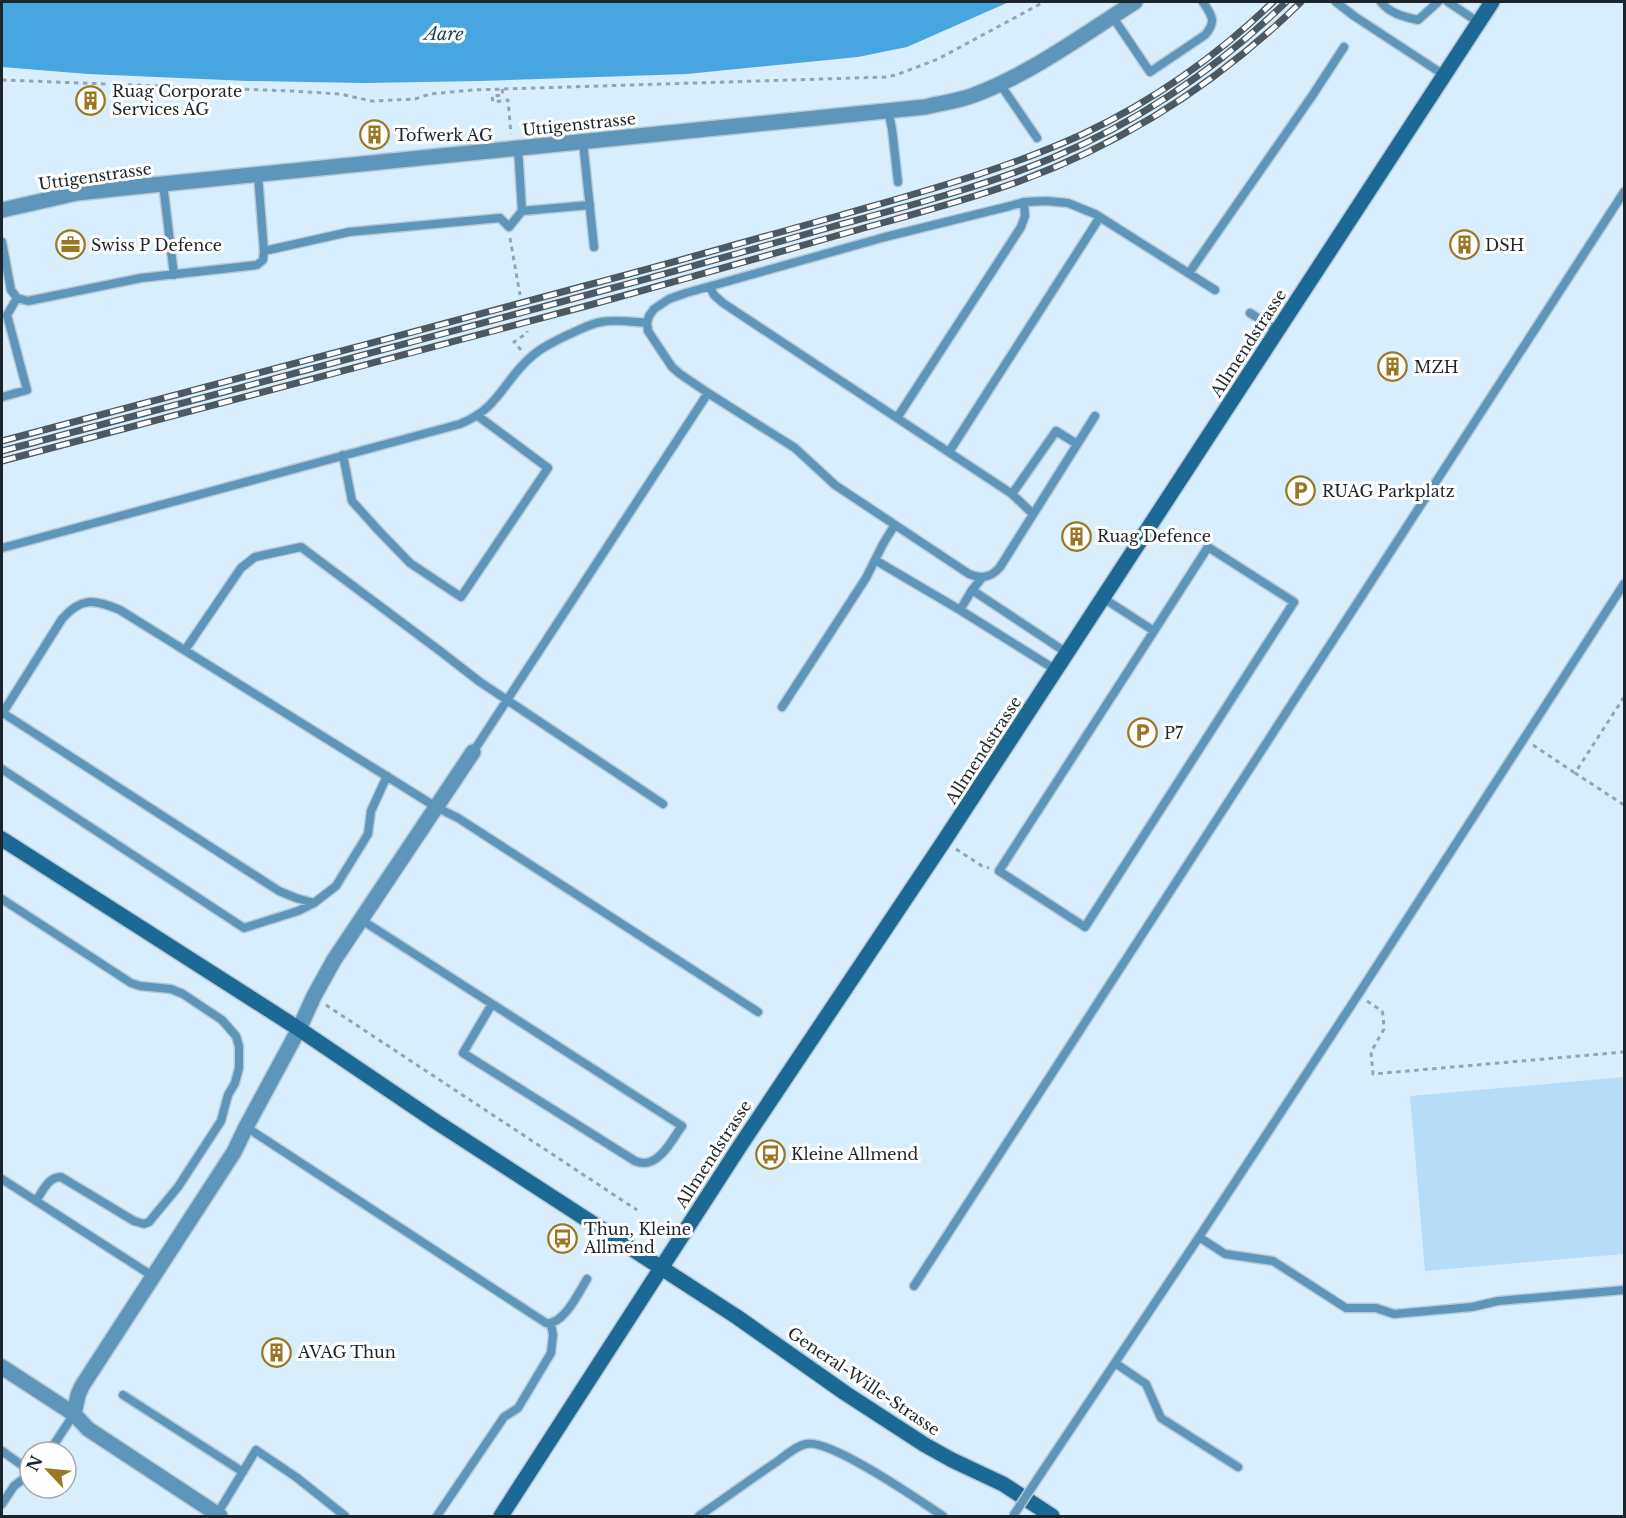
<svg xmlns="http://www.w3.org/2000/svg" width="1626" height="1518" viewBox="0 0 1626 1518" font-family="'Libre Baskerville',serif">
<style>
.green{fill:#b6ddf8}
.water{fill:#47a6df}
.lines{fill:none;stroke-linecap:round;stroke-linejoin:round}
.lane-casing{stroke:#b7cad7;stroke-width:11}
.street-casing{stroke:#b7cad7;stroke-width:18}
.secondary-casing{stroke:#b7cad7;stroke-width:18}
.path{stroke:#94a4b0;stroke-width:3;stroke-dasharray:4.5 4.5;stroke-linecap:butt}
.lane{stroke:#5d95bb;stroke-width:8}
.street{stroke:#5d95bb;stroke-width:15}
.secondary{stroke:#1d6995;stroke-width:15}
.rail-casing{stroke:#4d5962;stroke-width:7}
.rail{stroke:#fff;stroke-width:4.5;stroke-dasharray:14;stroke-linecap:butt}
.lane-bridge-casing{stroke:#b7cad7;stroke-width:11;stroke-linecap:butt}
.lane-bridge{stroke:#5d95bb;stroke-width:8}
.labels{text-anchor:middle;stroke-width:6;stroke-linejoin:round;paint-order:stroke}
.poi-label{font-size:16px;fill:#1c252c;stroke:#fff;text-anchor:start}
.street-label{font-size:16px;fill:#1c252c;stroke:#fff}
.water-label{font-size:18px;font-style:italic;fill:#1c435c;stroke:#fff}
</style>
<rect width="100%" height="100%" fill="#d9eefd"/>
<path class="green" d="M 1624,1077 L 1624,1254 L 1425,1271 L 1410,1096 Z"/>
<path class="water" d="M 2,2 L 1009,2 L 907,47 L 858,57 L 687,74 L 481,81 L 364,83 L 248,81 L 88,74 L 2,67 Z"/>
<g class="lines">
<defs>
<path id="lane" d="M 1336,2 L 1354,16 L 1444,75
M 1381,2 C 1389,13 1404,17 1418,20 L 1438,2
M 1448,2 L 1478,22
M 1112,16 L 1150,72 L 1205,35 C 1217,21 1212,16 1203,2
M 1000,84 L 1037,138
M 888,110 L 892,129 L 898,182
M 583,142 L 594,247
M 163,184 L 174,275
M 522,211 L 590,205
M 2,242 L 11,290 L 17,298 L 28,301 L 141,278 L 257,265 L 263,260 L 264,252 L 258,175
M 264,251 L 349,232 L 500,218 L 509,227 L 522,211 L 518,148
M 1189,273 L 1312,96 L 1344,47
M 710,287 L 714,295 L 723,303 L 1012,494 L 1033,514
M 1250,313 L 1277,330
M 708,393 L 795,448 L 835,485 L 969,574 C 981,579 991,578 1000,567 L 1095,416
M 2,397 L 27,390 L 7,315 L 17,298
M 897,418 L 1021,227 L 1025,216 L 1024,202
M 949,452 L 1100,217
M 343,455 L 352,501 L 379,531 L 410,563 L 461,597 L 548,468 L 478,416
M 1012,494 L 1056,431 L 1077,444
M 2,548 L 460,424 C 489,412 496,398 514,375 C 534,350 547,345 574,332 C 583,328 591,324 601,322 C 616,319 632,322 647,323
M 875,560 L 960,610 L 972,590
M 982,578 L 972,590 L 1067,653
M 1103,598 L 1154,631 L 1208,547 L 1294,602 L 1085,927 L 999,871 L 1154,631
M 960,610 L 1056,670
M 185,650 L 241,568 L 255,557 L 301,547 L 440,651 L 480,682 L 663,804
M 782,707 L 866,578 L 883,544 L 894,526
M 3,713 L 279,891 L 296,898 L 314,903 L 336,886 L 368,834 L 371,811 L 387,776
M 2,714 L 62,619 C 81,597 94,599 120,610 L 436,807 L 458,818 L 758,1012
M 473,752 L 708,393 L 680,374 L 672,367 L 648,331 L 647,323 L 649,316 L 654,309 L 669,299 L 686,293 L 885,237 L 1010,206 L 1024,202 L 1046,201 L 1068,203 L 1095,214 L 1215,290
M 2,769 L 244,928 L 298,911 L 314,903
M 2,899 L 131,983 L 140,986 L 171,989 L 183,994 L 222,1020 L 236,1036 L 239,1046 L 239,1068 L 235,1083 L 228,1095 L 221,1121 L 178,1187 L 149,1222 L 144,1224 L 134,1221 L 61,1177 C 49,1176 42,1192 36,1201
M 360,919 L 682,1126 C 673,1138 661,1163 644,1163 C 641,1163 638,1162 635,1161 L 463,1053 L 492,1004
M 246,1127 L 546,1323 C 563,1326 579,1292 587,1279
M 2,1179 L 154,1277
M 1199,1237 L 1225,1254 L 1273,1261 L 1346,1308 L 1376,1308 L 1394,1314 L 1472,1307 L 1498,1301 L 1624,1290
M 914,1286 L 1624,192
M 1115,1363 L 1146,1384 L 1161,1418 L 1238,1467
M 123,1395 L 243,1472
M 2,1451 L 30,1471
M 49,1452 L 74,1414
M 1040,1475 L 1199,1237 L 1358,995 L 1624,584
M 2,1504 L 14,1486 L 30,1474
M 216,1516 L 256,1450 L 296,1477 L 345,1516
M 437,1516 L 504,1417 L 518,1408 L 551,1353 L 553,1335 L 551,1324
M 699,1516 C 725,1498 751,1479 778,1461 C 786,1455 796,1446 806,1444 C 830,1438 920,1501 943,1516"/>
<path id="street" d="M 2,210 L 77,193 L 123,188 L 925,107 C 941,103 959,101 974,95 C 1032,73 1083,35 1135,2
M 2,1367 L 74,1414 L 88,1429 L 220,1516
M 74,1414 L 78,1395 L 82,1386 L 234,1152 L 246,1127 L 299,1029 L 314,996 L 334,960 L 473,752"/>
<path id="secondary" d="M 2,839 L 299,1029 L 435,1121 L 737,1317 L 845,1393 L 925,1445 L 952,1460 L 1003,1484 L 1052,1516
M 501,1516 L 740,1146 L 944,841 L 1492,2"/>
</defs>
<use href="#lane" class="lane-casing"/>
<use href="#street" class="street-casing"/>
<use href="#secondary" class="secondary-casing"/>
<path class="path" d="M 2,80 L 291,91 L 340,94 L 372,101 L 415,99 L 430,94 L 472,90 L 886,77 L 896,75 L 938,59 L 1044,2
M 502,89 L 503,95 L 492,96 L 493,102 L 508,100 L 511,134
M 510,238 L 520,295
M 521,350 L 514,342 L 527,333 L 527,331
M 1624,697 L 1575,773 L 1624,805
M 1533,745 L 1575,773
M 956,849 L 982,866 L 989,868
M 1367,1001 L 1382,1011 L 1383,1015 L 1384,1029 L 1371,1052 L 1373,1074 L 1624,1052
M 326,1005 L 637,1210"/>
<use href="#lane" class="lane"/>
<use href="#street" class="street"/>
<use href="#secondary" class="secondary"/>
<defs>
<path id="rail" d="M 2,441 C 197,389 393,338 588,285 C 672,263 755,239 838,216 C 921,192 1005,170 1083,134 C 1153,101 1218,55 1273,2
M 2,451 C 204,397 407,344 609,289 C 684,269 760,247 835,226 C 908,206 982,187 1052,158 C 1140,121 1219,67 1286,2
M 2,461 C 198,409 394,358 590,305 C 671,283 751,260 832,237 C 895,219 959,203 1020,181 C 1126,142 1220,81 1301,2"/>
</defs>
<use href="#rail" class="rail-casing"/>
<use href="#rail" class="rail"/>
<defs>
<path id="lane-bridge" d="M 1013,1516 L 1040,1475"/>
</defs>
<use href="#lane-bridge" class="lane-bridge-casing"/>
<use href="#lane-bridge" class="lane-bridge"/>
</g>
<defs>
<symbol id="building-ring" viewBox="-11 -11 22 22"><circle r="9.5" fill="#fff" stroke="#9d7623" stroke-width="1.5"/><path d="M-4-6H4V6H1V3H-1V6H-4ZM-2.5-4.3h1.7v1.8h-1.7ZM.8-4.3h1.7v1.8H.8ZM-2.5-1h1.7V.8h-1.7ZM.8-1h1.7V.8H.8Z" fill="#9d7623"/></symbol>
<symbol id="office-ring" viewBox="-11 -11 22 22"><circle r="9.5" fill="#fff" stroke="#9d7623" stroke-width="1.5"/><path d="M-6-3h4V-5.5h4V-3h4V5H-6ZM-1-4.5V-3h2v-1.5ZM-6 0V1H6V0Z" fill="#9d7623"/></symbol>
<symbol id="parking-ring" viewBox="-11 -11 22 22"><circle r="9.5" fill="#fff" stroke="#9d7623" stroke-width="1.5"/><path d="M-3.5-5.5H1a3.5 3.5 0 0 1 0 7H-1V5.5H-3.5ZM-1-3.4V-.6H.8a1.4 1.4 0 0 0 0-2.8Z" fill="#9d7623"/></symbol>
<symbol id="bus-ring" viewBox="-11 -11 22 22"><circle r="9.5" fill="#fff" stroke="#9d7623" stroke-width="1.5"/><path d="M-5-6H5V4H4V6H2V4H-2V6H-4V4H-5ZM-3.5-4V0h7V-4ZM-3.5 1.2v1.5H-2V1.2ZM2 1.2v1.5H3.5V1.2Z" fill="#9d7623"/></symbol>
</defs>
<g fill-rule="evenodd">
<use href="#building-ring" x="74" y="84" width="33" height="33"/>
<use href="#building-ring" x="358" y="118" width="33" height="33"/>
<use href="#office-ring" x="54" y="228" width="33" height="33"/>
<use href="#building-ring" x="1448" y="228" width="33" height="33"/>
<use href="#building-ring" x="1376" y="350" width="33" height="33"/>
<use href="#parking-ring" x="1284" y="474" width="33" height="33"/>
<use href="#building-ring" x="1060" y="520" width="33" height="33"/>
<use href="#parking-ring" x="1126" y="716" width="33" height="33"/>
<use href="#bus-ring" x="754" y="1138" width="33" height="33"/>
<use href="#bus-ring" x="546" y="1222" width="33" height="33"/>
<use href="#building-ring" x="260" y="1336" width="33" height="33"/>
</g>
<g class="labels">
<g class="poi-label">
<text x="112" y="97">Ruag Corporate<tspan x="112" dy="18">Services AG</tspan></text>
<text x="395" y="141">Tofwerk AG</text>
<text x="91" y="251">Swiss P Defence</text>
<text x="1485" y="251">DSH</text>
<text x="1414" y="373">MZH</text>
<text x="1322" y="497">RUAG Parkplatz</text>
<text x="1097" y="542">Ruag Defence</text>
<text x="1164" y="739">P7</text>
<text x="791" y="1160">Kleine Allmend</text>
<text x="584" y="1235">Thun, Kleine<tspan x="584" dy="18">Allmend</tspan></text>
<text x="298" y="1358">AVAG Thun</text>
</g>
<g class="street-label">
<text transform="translate(579 124) rotate(-6)" y="6">Uttigenstrasse</text>
<text transform="translate(95 176) rotate(-8)" y="6">Uttigenstrasse</text>
<text transform="translate(1248 343) rotate(-57)" y="6">Allmendstrasse</text>
<text transform="translate(983 750) rotate(-57)" y="6">Allmendstrasse</text>
<text transform="translate(713 1154) rotate(-57)" y="6">Allmendstrasse</text>
<text transform="translate(864 1381) rotate(34)" y="6">General-Wille-Strasse</text>
</g>
<g class="water-label">
<text transform="translate(444 34) rotate(1)" y="6">Aare</text>
</g>
</g>
<rect width="1626" height="1518" fill="none" stroke="#1c252c" stroke-width="6"/>
<g transform="translate(48 1470) rotate(296)"><circle r="28" fill="#ffffff" stroke="#a4a8ab" stroke-width="1.5"/>
<path d="M0-4.5L10 22L0 15L-10 22Z" fill="#9d7623"/>
<text y="-9" font-size="16" font-weight="bold" text-anchor="middle" fill="#1c252c">N</text>
</g>
</svg>
